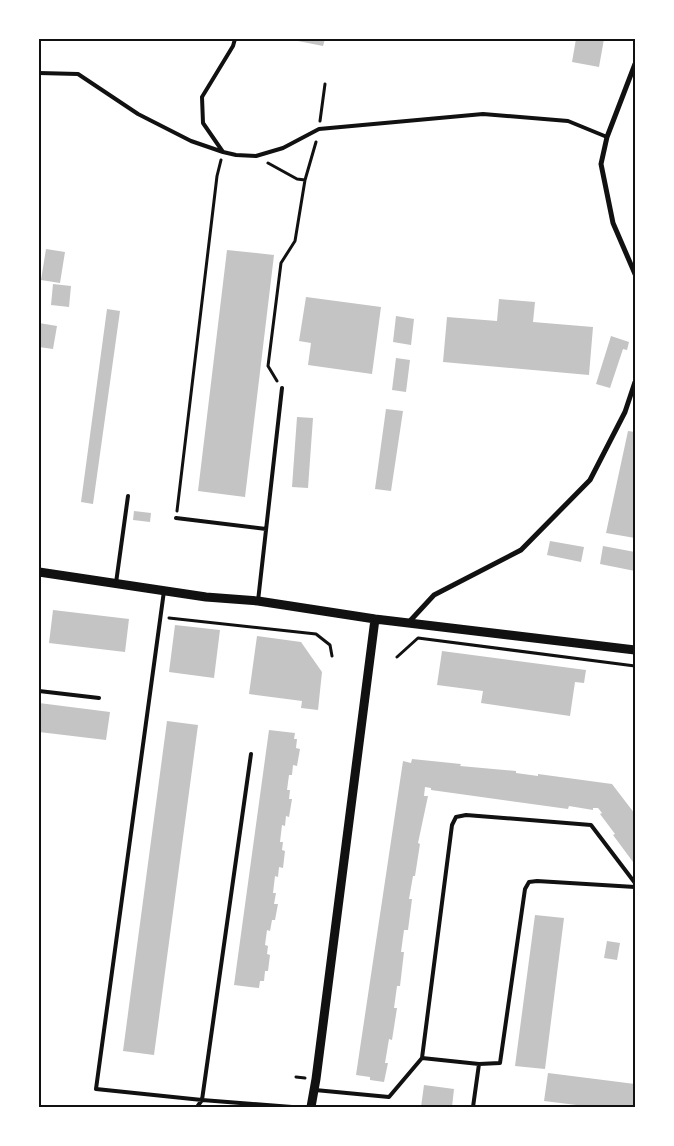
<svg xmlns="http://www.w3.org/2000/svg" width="674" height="1146" viewBox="0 0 674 1146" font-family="'Fira Sans',sans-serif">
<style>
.building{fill:#c4c4c4}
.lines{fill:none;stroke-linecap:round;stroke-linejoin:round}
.path{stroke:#111;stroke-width:3}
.service{stroke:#111;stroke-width:4}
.minor{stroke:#111;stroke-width:5}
.tertiary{stroke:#111;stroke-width:9}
.neatline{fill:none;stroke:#111;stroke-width:2}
</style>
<rect width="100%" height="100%" fill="#fff"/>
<path class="building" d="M 288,39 L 325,39 L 323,46 Z
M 576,39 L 604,39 L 599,67 L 572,62 Z
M 46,249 L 65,252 L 60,283 L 41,280 Z
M 227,250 L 274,255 L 245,497 L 198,491 Z
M 53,284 L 71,286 L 69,307 L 51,305 Z
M 306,297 L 381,307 L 372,374 L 308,365 L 311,343 L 299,341 Z
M 499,299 L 535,302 L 533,322 L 593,327 L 589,375 L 443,362 L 447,317 L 497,321 Z
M 107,309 L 120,311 L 93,504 L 81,502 Z
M 396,316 L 414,319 L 411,345 L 393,342 Z
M 39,323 L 57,326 L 53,349 L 39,347 Z
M 611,336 L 629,342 L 627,350 L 623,349 L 610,388 L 596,384 Z
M 396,358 L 410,360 L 406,392 L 392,390 Z
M 386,409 L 403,411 L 391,491 L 375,489 Z
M 297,417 L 313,418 L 308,488 L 292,487 Z
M 628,431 L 635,432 L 635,538 L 606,533 Z
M 134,511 L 151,513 L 150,522 L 133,520 Z
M 550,541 L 584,547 L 581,562 L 547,555 Z
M 603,546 L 635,552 L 635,571 L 600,564 Z
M 53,610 L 129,619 L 125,652 L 49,643 Z
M 175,625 L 220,630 L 214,678 L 169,672 Z
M 257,636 L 301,642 L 322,672 L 318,710 L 301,708 L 302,701 L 249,694 Z
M 442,651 L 586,670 L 584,683 L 575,682 L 570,716 L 481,703 L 483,691 L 437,685 Z
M 39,703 L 110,712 L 106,740 L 39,732 Z
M 167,721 L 198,725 L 154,1055 L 123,1051 Z
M 269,730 L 295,733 L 294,739 L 297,739 L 296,748 L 300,749 L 297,766 L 293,765 L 292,775 L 289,775 L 287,790 L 290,790 L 289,799 L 292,799 L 289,817 L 286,816 L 285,826 L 282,825 L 280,842 L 283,842 L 282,850 L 285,851 L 283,868 L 279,867 L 278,877 L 275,876 L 273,893 L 276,893 L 274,904 L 278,904 L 275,920 L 272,920 L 270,931 L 267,930 L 265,945 L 268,946 L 267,954 L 270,955 L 268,971 L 265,971 L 264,981 L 260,981 L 259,988 L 234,985 Z
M 412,759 L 461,764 L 460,766 L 516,771 L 516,773 L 538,776 L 538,774 L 612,784 L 635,814 L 635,860 L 633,862 L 613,835 L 615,834 L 600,814 L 602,813 L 598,808 L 593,808 L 593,810 L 569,806 L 568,809 L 431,790 L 431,788 L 425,787 L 424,796 L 428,796 L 418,843 L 420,844 L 415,876 L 413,876 L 409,899 L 412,899 L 408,930 L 404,930 L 401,952 L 404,952 L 400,986 L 397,986 L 394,1008 L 397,1008 L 392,1040 L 389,1039 L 385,1063 L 388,1063 L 384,1082 L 370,1080 L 370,1077 L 356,1075 L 403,761 L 411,763 Z
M 535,915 L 564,918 L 545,1069 L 515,1066 Z
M 607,941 L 620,943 L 617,960 L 604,958 Z
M 548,1073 L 635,1084 L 635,1107 L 593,1107 L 544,1101 Z
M 424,1085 L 454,1089 L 452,1107 L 421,1107 Z"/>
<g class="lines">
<path class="path" d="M 320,121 L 325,84
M 268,163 L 297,179 L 305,180
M 277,381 L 268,366 L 281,263 L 295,241 L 305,180 L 316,142
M 177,511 L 217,176 L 221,160
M 169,618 L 316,634 L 330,645 L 332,656
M 397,657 L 418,638 L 635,666
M 296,1077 L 305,1078"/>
<path class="service" d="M 235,39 L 233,46 L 202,97 L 203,123 L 223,152 L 236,155 L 256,156 L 283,148 L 319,129 L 483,114 L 568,121 L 607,137
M 39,73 L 78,74 L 138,114 L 191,141 L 223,152
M 176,518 L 266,529
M 116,583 L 128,496
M 164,591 L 96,1089 L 202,1100 L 292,1107
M 258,601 L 282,388
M 39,691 L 99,698
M 635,929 L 635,930
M 422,1058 L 479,1064
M 315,1090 L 389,1097 L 422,1058 L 452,825 L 456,817 L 466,815 L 591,825 L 635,883
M 197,1107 L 202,1100 L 251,754
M 473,1107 L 479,1064 L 500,1063 L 525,889 L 529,882 L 537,881 L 635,887"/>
<path class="minor" d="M 635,64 L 607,137 L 601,164 L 613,223 L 635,274
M 409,622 L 434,595 L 521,550 L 590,480 L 625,412 L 635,382"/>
<path class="tertiary" d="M 39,572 L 206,597 L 258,601 L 375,619 L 635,650
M 311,1107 L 316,1079 L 375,619"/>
</g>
<rect width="674" height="1146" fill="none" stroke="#ffffff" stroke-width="80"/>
<rect x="40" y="40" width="594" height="1066" class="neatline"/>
</svg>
